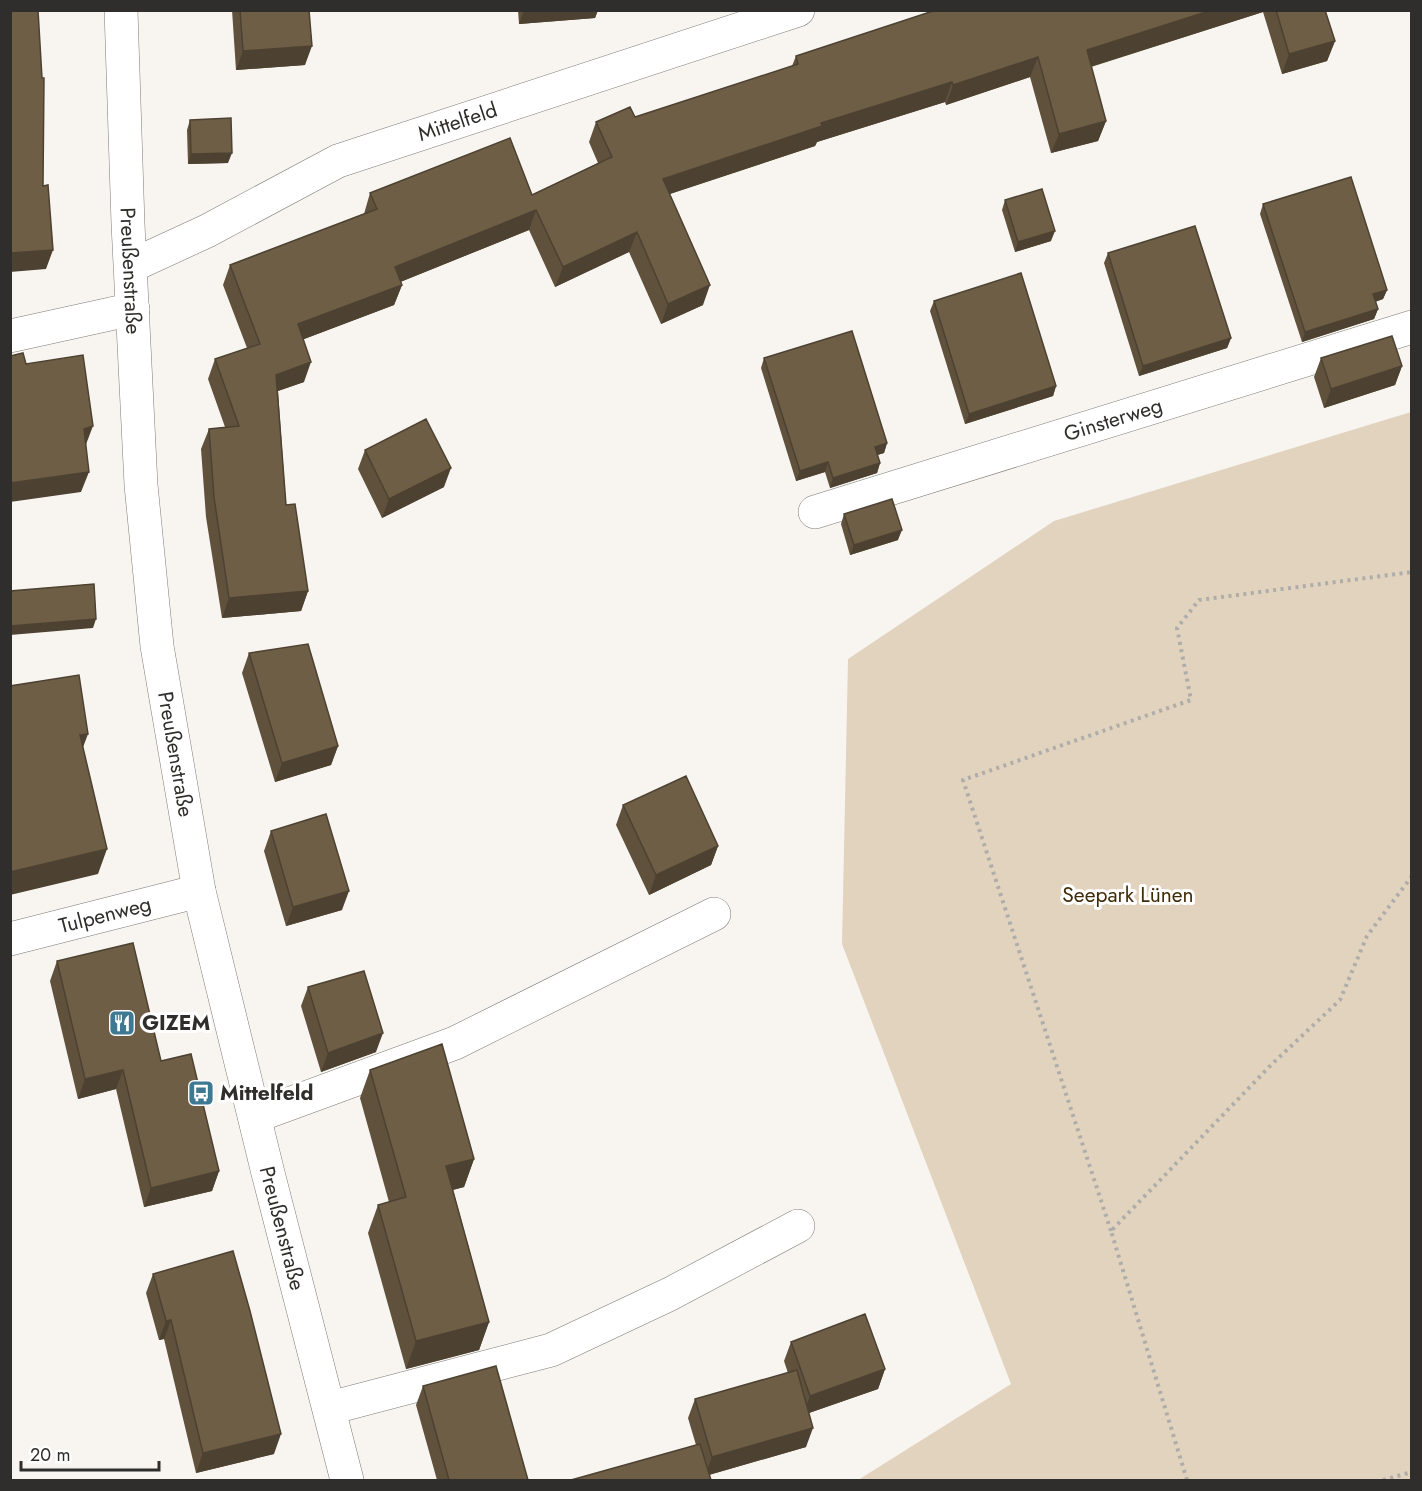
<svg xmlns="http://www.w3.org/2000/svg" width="1422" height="1491" viewBox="0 0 1422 1491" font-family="Jost,sans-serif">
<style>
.green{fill:#e2d3be}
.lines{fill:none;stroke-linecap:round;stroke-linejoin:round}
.minor-casing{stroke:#7e7b77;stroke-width:34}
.path{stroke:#afada9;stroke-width:4;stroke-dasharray:3 4.5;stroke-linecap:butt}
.minor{stroke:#fff;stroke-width:33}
.wall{fill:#5f513c}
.shaded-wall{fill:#4d4231}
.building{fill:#6e5e46;stroke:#4d4231;stroke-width:1.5}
.labels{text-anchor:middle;stroke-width:6;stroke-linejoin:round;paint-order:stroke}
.street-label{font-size:21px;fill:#2f2e2c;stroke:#fff}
.park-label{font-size:21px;fill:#402c08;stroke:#fff}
.poi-label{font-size:21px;font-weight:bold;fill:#2f2e2c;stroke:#fff;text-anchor:start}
</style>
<rect width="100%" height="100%" fill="#f8f5f1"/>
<path class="green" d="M 1411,412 L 1411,1480 L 858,1480 L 1011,1384 L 842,944 L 848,659 L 1054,521 Z"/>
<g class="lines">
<defs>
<g id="minor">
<path id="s1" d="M 121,10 L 128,224 L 141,485 L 157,646 L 199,891 L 268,1173 L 347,1480"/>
<path id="s2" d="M 131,266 L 207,231 L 338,161 L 798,10"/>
<path d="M 10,336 L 133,309"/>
<path id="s3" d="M 815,512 L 1412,327"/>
<path id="s4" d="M 10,939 L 199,891"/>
<path d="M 256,1116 L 455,1043 L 714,914"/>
<path d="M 330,1408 L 551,1350 L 670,1294 L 798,1226"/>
</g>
</defs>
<use href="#minor" class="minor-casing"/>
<path class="path" d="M 1111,1231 L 963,780 L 1191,700 L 1177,628 L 1199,600 L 1412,572
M 1187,1480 L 1111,1231 L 1272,1064 L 1340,1000 L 1367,936 L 1412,876
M 1383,1480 L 1412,1472"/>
<use href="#minor" class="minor"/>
</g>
<path class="wall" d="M 232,10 L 309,10 L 305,65 L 236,70 Z
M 518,10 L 598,10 L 595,18 L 519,24 Z
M 936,10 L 1325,10 L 1335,41 L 1327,61 L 1282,74 L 1263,12 L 1091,67 L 1106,121 L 1098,141 L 1051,153 L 1030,77 L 946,105 L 945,102 L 817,142 L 815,146 L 669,194 L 703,305 L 661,324 L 629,252 L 555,287 L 529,230 L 400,282 L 402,285 L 394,305 L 304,339 L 304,382 L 278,391 L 286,505 L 308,591 L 301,611 L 222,618 L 206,517 L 201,449 L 209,429 L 225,427 L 208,379 L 215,359 L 247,348 L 223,285 L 230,265 L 364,214 L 370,193 L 532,195 L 598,163 L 589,142 L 596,122 L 635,117 L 792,66 L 796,56 Z
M 190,120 L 228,163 L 188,164 L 187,130 Z
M 1005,200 L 1051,241 L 1015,252 L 1002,210 Z
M 1263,204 L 1387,290 L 1383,299 L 1375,302 L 1378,309 L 1374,319 L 1302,342 L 1260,214 Z
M 1108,253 L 1231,338 L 1227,348 L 1139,376 L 1104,263 Z
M 934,301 L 1056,386 L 1053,396 L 965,424 L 930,311 Z
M 764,358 L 887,443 L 884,453 L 877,455 L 880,463 L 877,473 L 830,488 L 825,472 L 796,481 L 761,368 Z
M 1321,358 L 1402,366 L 1395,385 L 1324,408 L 1314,377 Z
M 365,450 L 444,487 L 382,518 L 358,469 Z
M 844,514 L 898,540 L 850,555 L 841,524 Z
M 249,653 L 338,746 L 331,765 L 275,782 L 242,673 Z
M 623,805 L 718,846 L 711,865 L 649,895 L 616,825 Z
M 271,831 L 342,910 L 286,926 L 264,851 Z
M 57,961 L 161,1061 L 219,1171 L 212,1191 L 144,1207 L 116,1089 L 78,1099 L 50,981 Z
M 308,987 L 376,1052 L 321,1072 L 301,1006 Z
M 370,1070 L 474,1159 L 464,1187 L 453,1190 L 489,1322 L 479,1350 L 406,1369 L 368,1233 L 378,1205 L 389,1202 L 360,1098 Z
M 153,1274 L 274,1454 L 196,1473 L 164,1339 L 159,1340 L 146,1293 Z
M 791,1342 L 885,1369 L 878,1389 L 809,1413 L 806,1447 L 709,1475 L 696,1445 L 688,1418 L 695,1399 L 788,1373 L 784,1361 Z
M 423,1386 L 528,1480 L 437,1480 L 416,1405 Z"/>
<path class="shaded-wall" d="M 524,10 L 598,10 L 595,18 L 519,24 Z
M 1212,10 L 1264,10 L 1263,12 L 1080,70 L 1087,50 Z
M 1335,41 L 1327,61 L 1282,74 L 1289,54 Z
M 312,46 L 305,65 L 236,70 L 243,51 Z
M 1038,57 L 1030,77 L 946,105 L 953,85 Z
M 952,82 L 945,102 L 817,142 L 815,146 L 655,199 L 663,179 L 821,123 Z
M 1106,121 L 1098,141 L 1051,153 L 1059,134 Z
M 232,153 L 228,163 L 188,164 L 191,154 Z
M 536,210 L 529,230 L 388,287 L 395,267 Z
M 1055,231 L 1051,241 L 1015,252 L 1018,242 Z
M 637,232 L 629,252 L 555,287 L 563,267 Z
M 53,250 L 46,269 L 10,272 L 10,253 Z
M 402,285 L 394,305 L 291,344 L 298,324 Z
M 710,285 L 703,305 L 661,324 L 668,304 Z
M 1387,290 L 1383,299 L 1369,304 L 1373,294 Z
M 1378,309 L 1374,319 L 1302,342 L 1305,332 Z
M 1231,338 L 1227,348 L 1139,376 L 1143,366 Z
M 311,362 L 304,382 L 269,394 L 276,375 Z
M 1402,366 L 1395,385 L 1324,408 L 1331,389 Z
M 1056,386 L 1053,396 L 965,424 L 969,414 Z
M 93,426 L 85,447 L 84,429 Z
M 887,443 L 884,453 L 871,457 L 875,447 Z
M 828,462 L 825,472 L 796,481 L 800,471 Z
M 880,463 L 877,473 L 830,488 L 833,478 Z
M 451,468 L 444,487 L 382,518 L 389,499 Z
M 89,472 L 81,492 L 10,502 L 10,483 Z
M 902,530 L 898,540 L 850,555 L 854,545 Z
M 308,591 L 301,611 L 222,618 L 229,598 Z
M 96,619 L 93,628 L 10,635 L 10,626 Z
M 88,734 L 79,758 L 80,735 Z
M 338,746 L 331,765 L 275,782 L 282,763 Z
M 718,846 L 711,865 L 649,895 L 656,875 Z
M 107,849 L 98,874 L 10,895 L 10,872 Z
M 349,891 L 342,910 L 286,926 L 293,907 Z
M 383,1033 L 376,1052 L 321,1072 L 328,1053 Z
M 123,1070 L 116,1089 L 78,1099 L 85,1079 Z
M 474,1159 L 464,1187 L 436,1194 L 446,1166 Z
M 219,1171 L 212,1191 L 144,1207 L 151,1188 Z
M 171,1320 L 164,1339 L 159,1340 L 166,1321 Z
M 489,1322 L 479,1350 L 406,1369 L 416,1341 Z
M 885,1369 L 878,1389 L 803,1415 L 810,1396 Z
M 813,1428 L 806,1447 L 705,1476 L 712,1457 Z
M 281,1434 L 274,1454 L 196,1473 L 203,1453 Z"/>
<path class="building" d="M 10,10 L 38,10 L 42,78 L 44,78 L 43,186 L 48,185 L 53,250 L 10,253 Z
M 240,10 L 309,10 L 312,46 L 243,51 Z
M 936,10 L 1212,10 L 1087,50 L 1106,121 L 1059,134 L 1038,57 L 953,85 L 952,82 L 821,123 L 822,126 L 663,179 L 710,285 L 668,304 L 637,232 L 563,267 L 536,210 L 395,267 L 402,285 L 298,324 L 311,362 L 276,375 L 286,505 L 295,504 L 308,591 L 229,598 L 214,497 L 209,429 L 239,426 L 215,359 L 260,344 L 230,265 L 377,209 L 370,193 L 510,138 L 532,195 L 612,157 L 596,122 L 630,107 L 635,117 L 798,64 L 796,56 Z
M 1276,10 L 1325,10 L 1335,41 L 1289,54 Z
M 231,118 L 232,153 L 191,154 L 190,120 Z
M 1351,177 L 1387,290 L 1373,294 L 1378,309 L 1305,332 L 1263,204 Z
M 1042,189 L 1055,231 L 1018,242 L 1005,200 Z
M 1195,226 L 1231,338 L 1143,366 L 1108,253 Z
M 1021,273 L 1056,386 L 969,414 L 934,301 Z
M 852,331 L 887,443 L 875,447 L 880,463 L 833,478 L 828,462 L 800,471 L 764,358 Z
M 1392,336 L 1402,366 L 1331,389 L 1321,358 Z
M 23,353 L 26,364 L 83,355 L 93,426 L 84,429 L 89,472 L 10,483 L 10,356 Z
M 426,419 L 451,468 L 389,499 L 365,450 Z
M 892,499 L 902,530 L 854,545 L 844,514 Z
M 94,584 L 96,619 L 10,626 L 10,591 Z
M 308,644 L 338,746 L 282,763 L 249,653 Z
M 79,675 L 88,734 L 80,735 L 107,849 L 10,872 L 10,686 Z
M 686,776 L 718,846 L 656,875 L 623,805 Z
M 326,814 L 349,891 L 293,907 L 271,831 Z
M 133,943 L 161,1061 L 191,1054 L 219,1171 L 151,1188 L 123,1070 L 85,1079 L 57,961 Z
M 364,971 L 383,1033 L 328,1053 L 308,987 Z
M 442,1044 L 474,1159 L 446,1166 L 489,1322 L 416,1341 L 378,1205 L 406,1197 L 370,1070 Z
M 233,1251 L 250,1311 L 281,1434 L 203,1453 L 171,1320 L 166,1321 L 153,1274 Z
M 865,1314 L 885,1369 L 810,1396 L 791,1342 Z
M 496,1366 L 528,1480 L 449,1480 L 423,1386 Z
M 797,1370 L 813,1428 L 712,1457 L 695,1399 Z
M 700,1444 L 711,1480 L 571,1480 Z"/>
<defs>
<symbol id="restaurant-square" viewBox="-11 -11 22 22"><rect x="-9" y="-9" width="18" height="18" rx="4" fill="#3e7991" stroke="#fff"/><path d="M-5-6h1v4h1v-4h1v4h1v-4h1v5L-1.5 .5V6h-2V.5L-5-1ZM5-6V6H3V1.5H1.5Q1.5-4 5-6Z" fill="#fff"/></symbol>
<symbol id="bus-square" viewBox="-11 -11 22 22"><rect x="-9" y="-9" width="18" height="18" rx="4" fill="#3e7991" stroke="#fff"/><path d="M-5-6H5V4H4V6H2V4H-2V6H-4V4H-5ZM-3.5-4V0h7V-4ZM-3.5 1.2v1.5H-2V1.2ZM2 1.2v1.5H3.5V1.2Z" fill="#fff"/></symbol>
</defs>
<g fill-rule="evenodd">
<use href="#restaurant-square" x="107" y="1008" width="30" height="30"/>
<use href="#bus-square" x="186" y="1078" width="30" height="30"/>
</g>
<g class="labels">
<g class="street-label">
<text dy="7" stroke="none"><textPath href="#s2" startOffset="358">Mittelfeld</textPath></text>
<text dy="7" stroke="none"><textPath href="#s1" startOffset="261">Preußenstraße</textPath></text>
<text dy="7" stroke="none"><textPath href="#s3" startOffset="312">Ginsterweg</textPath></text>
<text dy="7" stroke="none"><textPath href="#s1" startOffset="747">Preußenstraße</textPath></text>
<text dy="7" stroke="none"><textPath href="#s4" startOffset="98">Tulpenweg</textPath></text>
<text dy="7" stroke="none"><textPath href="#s1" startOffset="1233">Preußenstraße</textPath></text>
</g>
<g class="park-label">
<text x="1128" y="902">Seepark Lünen</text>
</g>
<g class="poi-label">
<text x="142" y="1030">GIZEM</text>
<text x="220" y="1100">Mittelfeld</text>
</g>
</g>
<rect width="1422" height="1491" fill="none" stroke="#2f2e2c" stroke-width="24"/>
<path d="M21 1461v9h138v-9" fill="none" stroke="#2f2e2c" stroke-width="3"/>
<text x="30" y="1461" font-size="18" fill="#2f2e2c" stroke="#ffffff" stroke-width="4.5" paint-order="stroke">20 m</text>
</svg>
